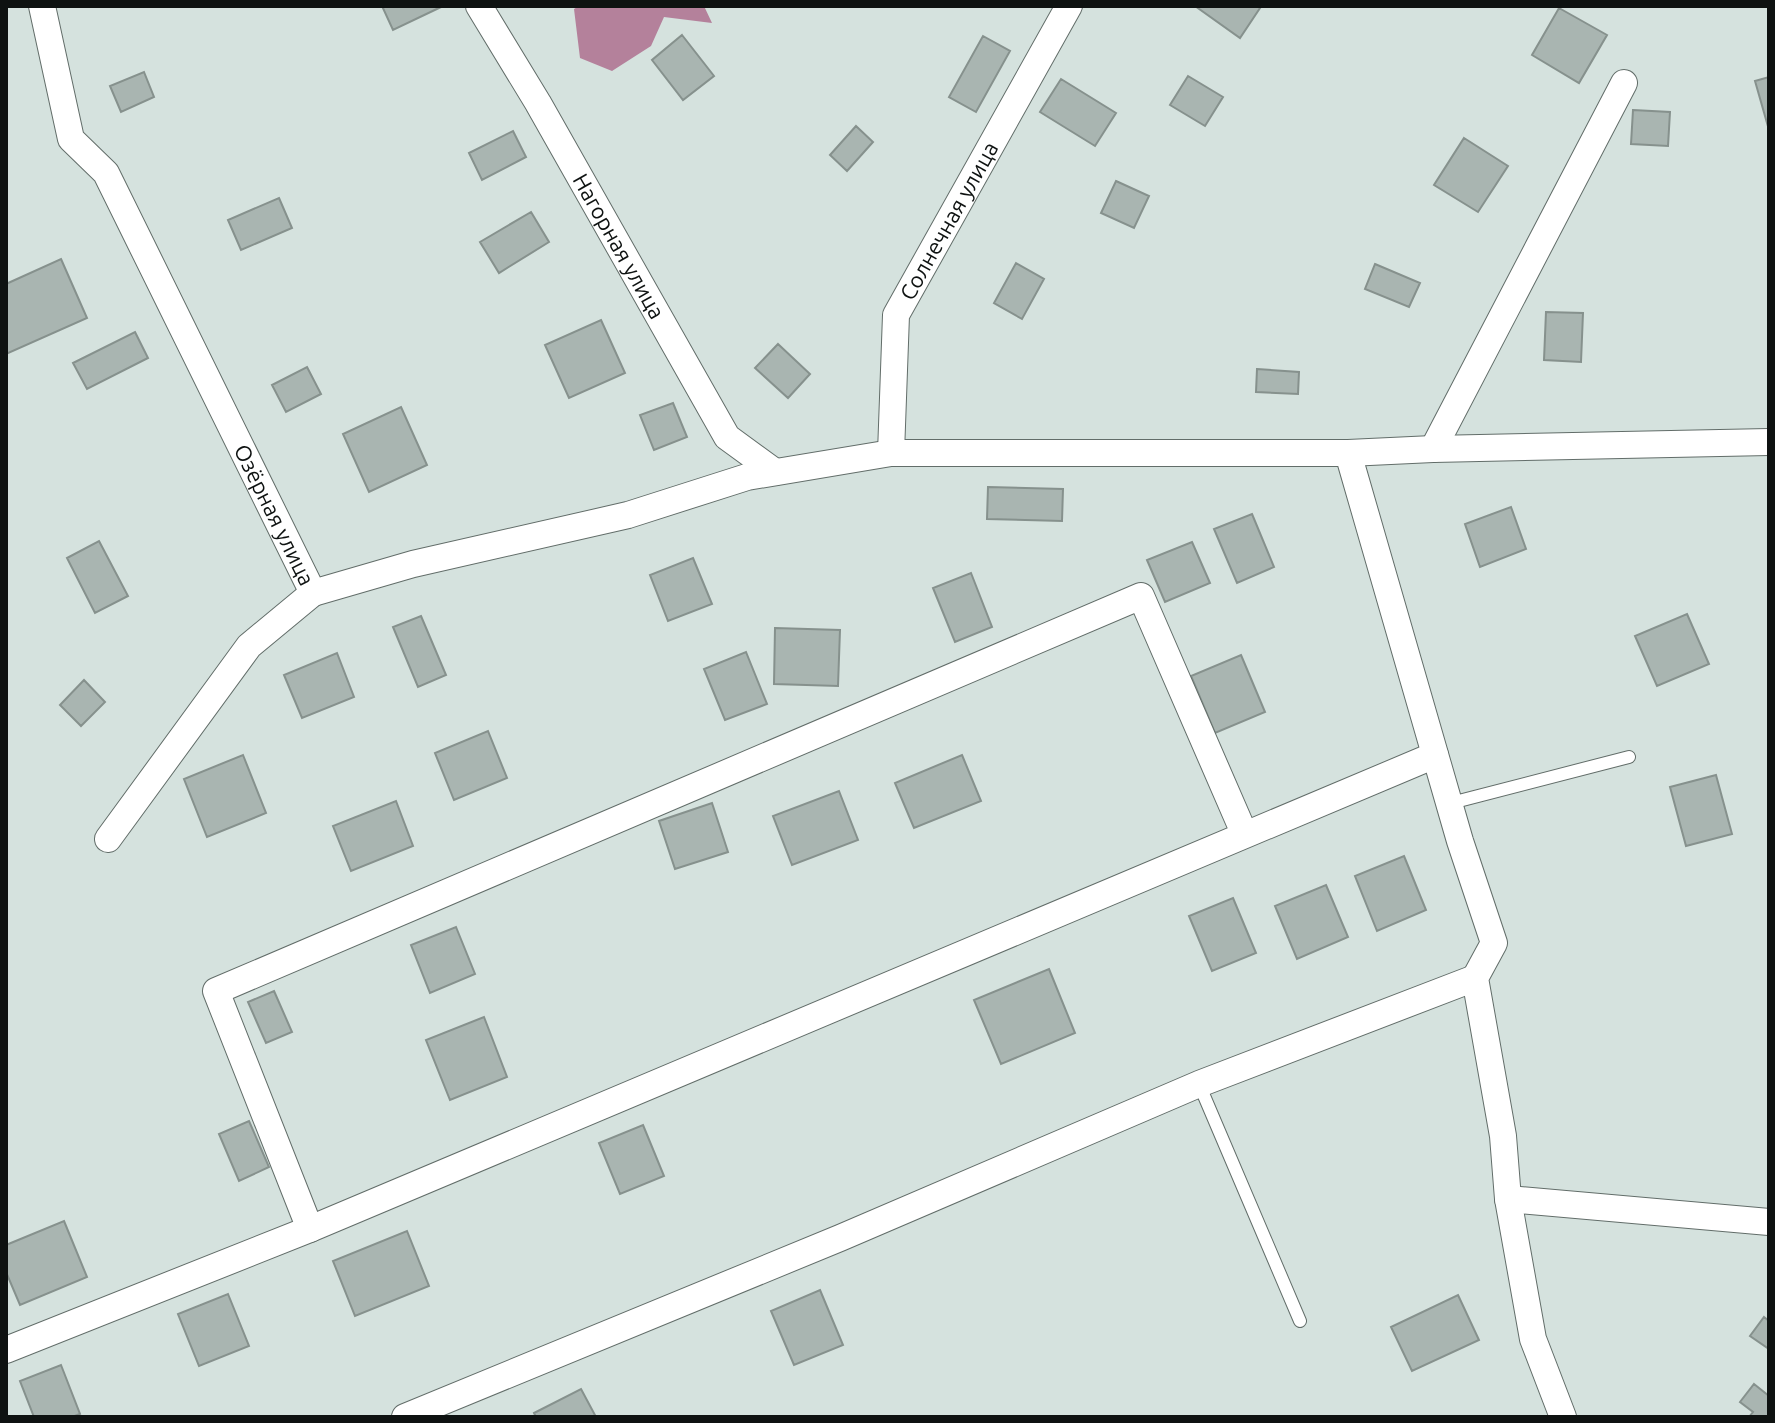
<svg xmlns="http://www.w3.org/2000/svg" width="1775" height="1423" viewBox="0 0 1775 1423" font-family="Ubuntu,sans-serif">
<style>
.water{fill:#b4819b}
.building{fill:#a9b5b1;stroke:#86918d;stroke-width:2}
.lines{fill:none;stroke-linecap:round;stroke-linejoin:round}
.service-casing{stroke:#626d69;stroke-width:14}
.minor-casing{stroke:#626d69;stroke-width:28}
.service{stroke:#fff;stroke-width:12}
.minor{stroke:#fff;stroke-width:26}
.labels{text-anchor:middle;stroke-width:6;stroke-linejoin:round;paint-order:stroke}
.street-label{font-size:22px;fill:#0e1211;stroke:#e2efeb}
</style>
<rect width="100%" height="100%" fill="#d5e2de"/>
<path class="water" d="M 579,6 L 704,6 L 712,23 L 664,17 L 651,46 L 612,71 L 580,58 L 574,9 Z"/>
<path class="building" d="M 382,6 L 441,6 L 441,7 L 393,30 Z
M 1195,6 L 1257,6 L 1260,8 L 1240,38 Z
M 1559,8 L 1607,35 L 1579,83 L 1532,55 Z
M 682,35 L 714,76 L 683,100 L 652,60 Z
M 983,36 L 1010,51 L 976,112 L 949,97 Z
M 144,72 L 154,97 L 121,112 L 110,86 Z
M 1188,76 L 1223,97 L 1205,126 L 1170,105 Z
M 1769,77 L 1769,130 L 1755,81 Z
M 1061,79 L 1116,113 L 1095,146 L 1040,112 Z
M 1633,110 L 1670,112 L 1668,146 L 1631,144 Z
M 856,126 L 873,142 L 847,171 L 830,155 Z
M 513,131 L 526,157 L 482,180 L 469,153 Z
M 1464,138 L 1508,166 L 1478,212 L 1434,185 Z
M 1116,181 L 1149,196 L 1134,228 L 1101,213 Z
M 279,198 L 292,228 L 241,250 L 228,220 Z
M 531,212 L 549,242 L 499,273 L 480,242 Z
M 61,259 L 87,318 L 6,354 L 6,284 Z
M 1016,263 L 1044,279 L 1022,319 L 994,303 Z
M 1375,264 L 1420,283 L 1409,307 L 1365,289 Z
M 1546,312 L 1583,313 L 1581,362 L 1544,360 Z
M 601,320 L 625,373 L 569,398 L 545,345 Z
M 135,332 L 148,358 L 87,389 L 73,363 Z
M 778,344 L 810,374 L 788,398 L 755,368 Z
M 307,367 L 321,394 L 286,412 L 272,385 Z
M 1257,369 L 1299,372 L 1298,394 L 1256,392 Z
M 673,403 L 687,437 L 654,450 L 640,415 Z
M 401,407 L 427,465 L 369,492 L 343,434 Z
M 988,487 L 1063,489 L 1062,521 L 987,519 Z
M 1511,507 L 1526,549 L 1480,567 L 1465,524 Z
M 1252,514 L 1274,567 L 1237,583 L 1214,529 Z
M 99,541 L 128,596 L 95,613 L 67,558 Z
M 1192,542 L 1210,583 L 1165,602 L 1147,560 Z
M 693,558 L 712,604 L 668,621 L 650,575 Z
M 971,573 L 992,627 L 955,642 L 933,588 Z
M 1687,614 L 1709,664 L 1657,686 L 1635,636 Z
M 421,616 L 446,675 L 418,687 L 393,627 Z
M 775,628 L 840,630 L 838,686 L 774,684 Z
M 746,652 L 767,704 L 725,720 L 704,669 Z
M 337,653 L 354,697 L 302,718 L 284,675 Z
M 1241,655 L 1265,712 L 1215,733 L 1191,676 Z
M 84,680 L 105,702 L 81,726 L 60,705 Z
M 488,731 L 507,778 L 454,800 L 435,753 Z
M 243,755 L 266,813 L 207,837 L 184,779 Z
M 962,755 L 981,801 L 914,828 L 895,783 Z
M 1716,775 L 1732,834 L 1686,846 L 1670,787 Z
M 839,791 L 858,840 L 792,865 L 773,816 Z
M 396,801 L 413,846 L 351,871 L 333,826 Z
M 712,803 L 728,852 L 675,869 L 659,821 Z
M 1404,856 L 1426,910 L 1377,931 L 1355,876 Z
M 1326,885 L 1348,937 L 1297,959 L 1275,906 Z
M 1233,898 L 1256,953 L 1212,971 L 1189,916 Z
M 456,927 L 475,974 L 430,993 L 411,945 Z
M 1049,969 L 1075,1033 L 1001,1064 L 974,1000 Z
M 274,991 L 292,1032 L 266,1043 L 248,1002 Z
M 484,1017 L 507,1077 L 450,1100 L 426,1040 Z
M 249,1121 L 269,1167 L 239,1181 L 219,1134 Z
M 643,1125 L 664,1176 L 620,1194 L 599,1143 Z
M 64,1221 L 87,1277 L 20,1305 L 6,1272 L 6,1245 Z
M 407,1231 L 429,1286 L 355,1316 L 333,1261 Z
M 820,1290 L 843,1345 L 794,1365 L 771,1311 Z
M 228,1294 L 249,1346 L 199,1366 L 178,1314 Z
M 1458,1295 L 1479,1340 L 1412,1371 L 1391,1327 Z
M 1764,1317 L 1769,1321 L 1769,1349 L 1750,1336 Z
M 61,1365 L 80,1414 L 72,1417 L 34,1417 L 20,1381 Z
M 1754,1384 L 1769,1396 L 1769,1417 L 1749,1417 L 1753,1412 L 1740,1402 Z
M 581,1389 L 596,1417 L 536,1417 L 534,1413 Z"/>
<g class="lines">
<defs>
<path id="service" d="M 1451,803 L 1629,757
M 1199,1084 L 1300,1321"/>
<g id="minor">
<path id="s1" d="M 42,6 L 71,139 L 106,173 L 313,593 L 413,564 L 628,515 L 747,477 L 891,453 L 1348,453 L 1433,449 L 1769,442"/>
<path id="s2" d="M 479,6 L 538,103 L 727,437 L 775,472"/>
<path d="M 1433,449 L 1624,83"/>
<path id="s3" d="M 891,453 L 896,315 L 1069,6"/>
<path d="M 1348,453 L 1460,841 L 1494,943 L 1475,978 L 1503,1136 L 1508,1199 L 1533,1339 L 1563,1417"/>
<path d="M 108,839 L 249,646 L 313,593"/>
<path d="M 1508,1199 L 1769,1222"/>
<path d="M 310,1229 L 216,991 L 1141,596 L 1244,833"/>
<path d="M 6,1350 L 310,1229 L 1435,755"/>
<path d="M 405,1417 L 840,1238 L 1199,1084 L 1475,978"/>
</g>
</defs>
<use href="#service" class="service-casing"/>
<use href="#minor" class="minor-casing"/>
<use href="#service" class="service"/>
<use href="#minor" class="minor"/>
</g>
<g class="labels">
<g class="street-label">
<text dy="8" stroke="none"><textPath href="#s3" startOffset="246">Солнечная улица</textPath></text>
<text dy="8" stroke="none"><textPath href="#s2" startOffset="278">Нагорная улица</textPath></text>
<text dy="8" stroke="none"><textPath href="#s1" startOffset="566">Озёрная улица</textPath></text>
</g>
</g>
<rect width="1775" height="1423" fill="none" stroke="#0e1211" stroke-width="16"/>
</svg>
